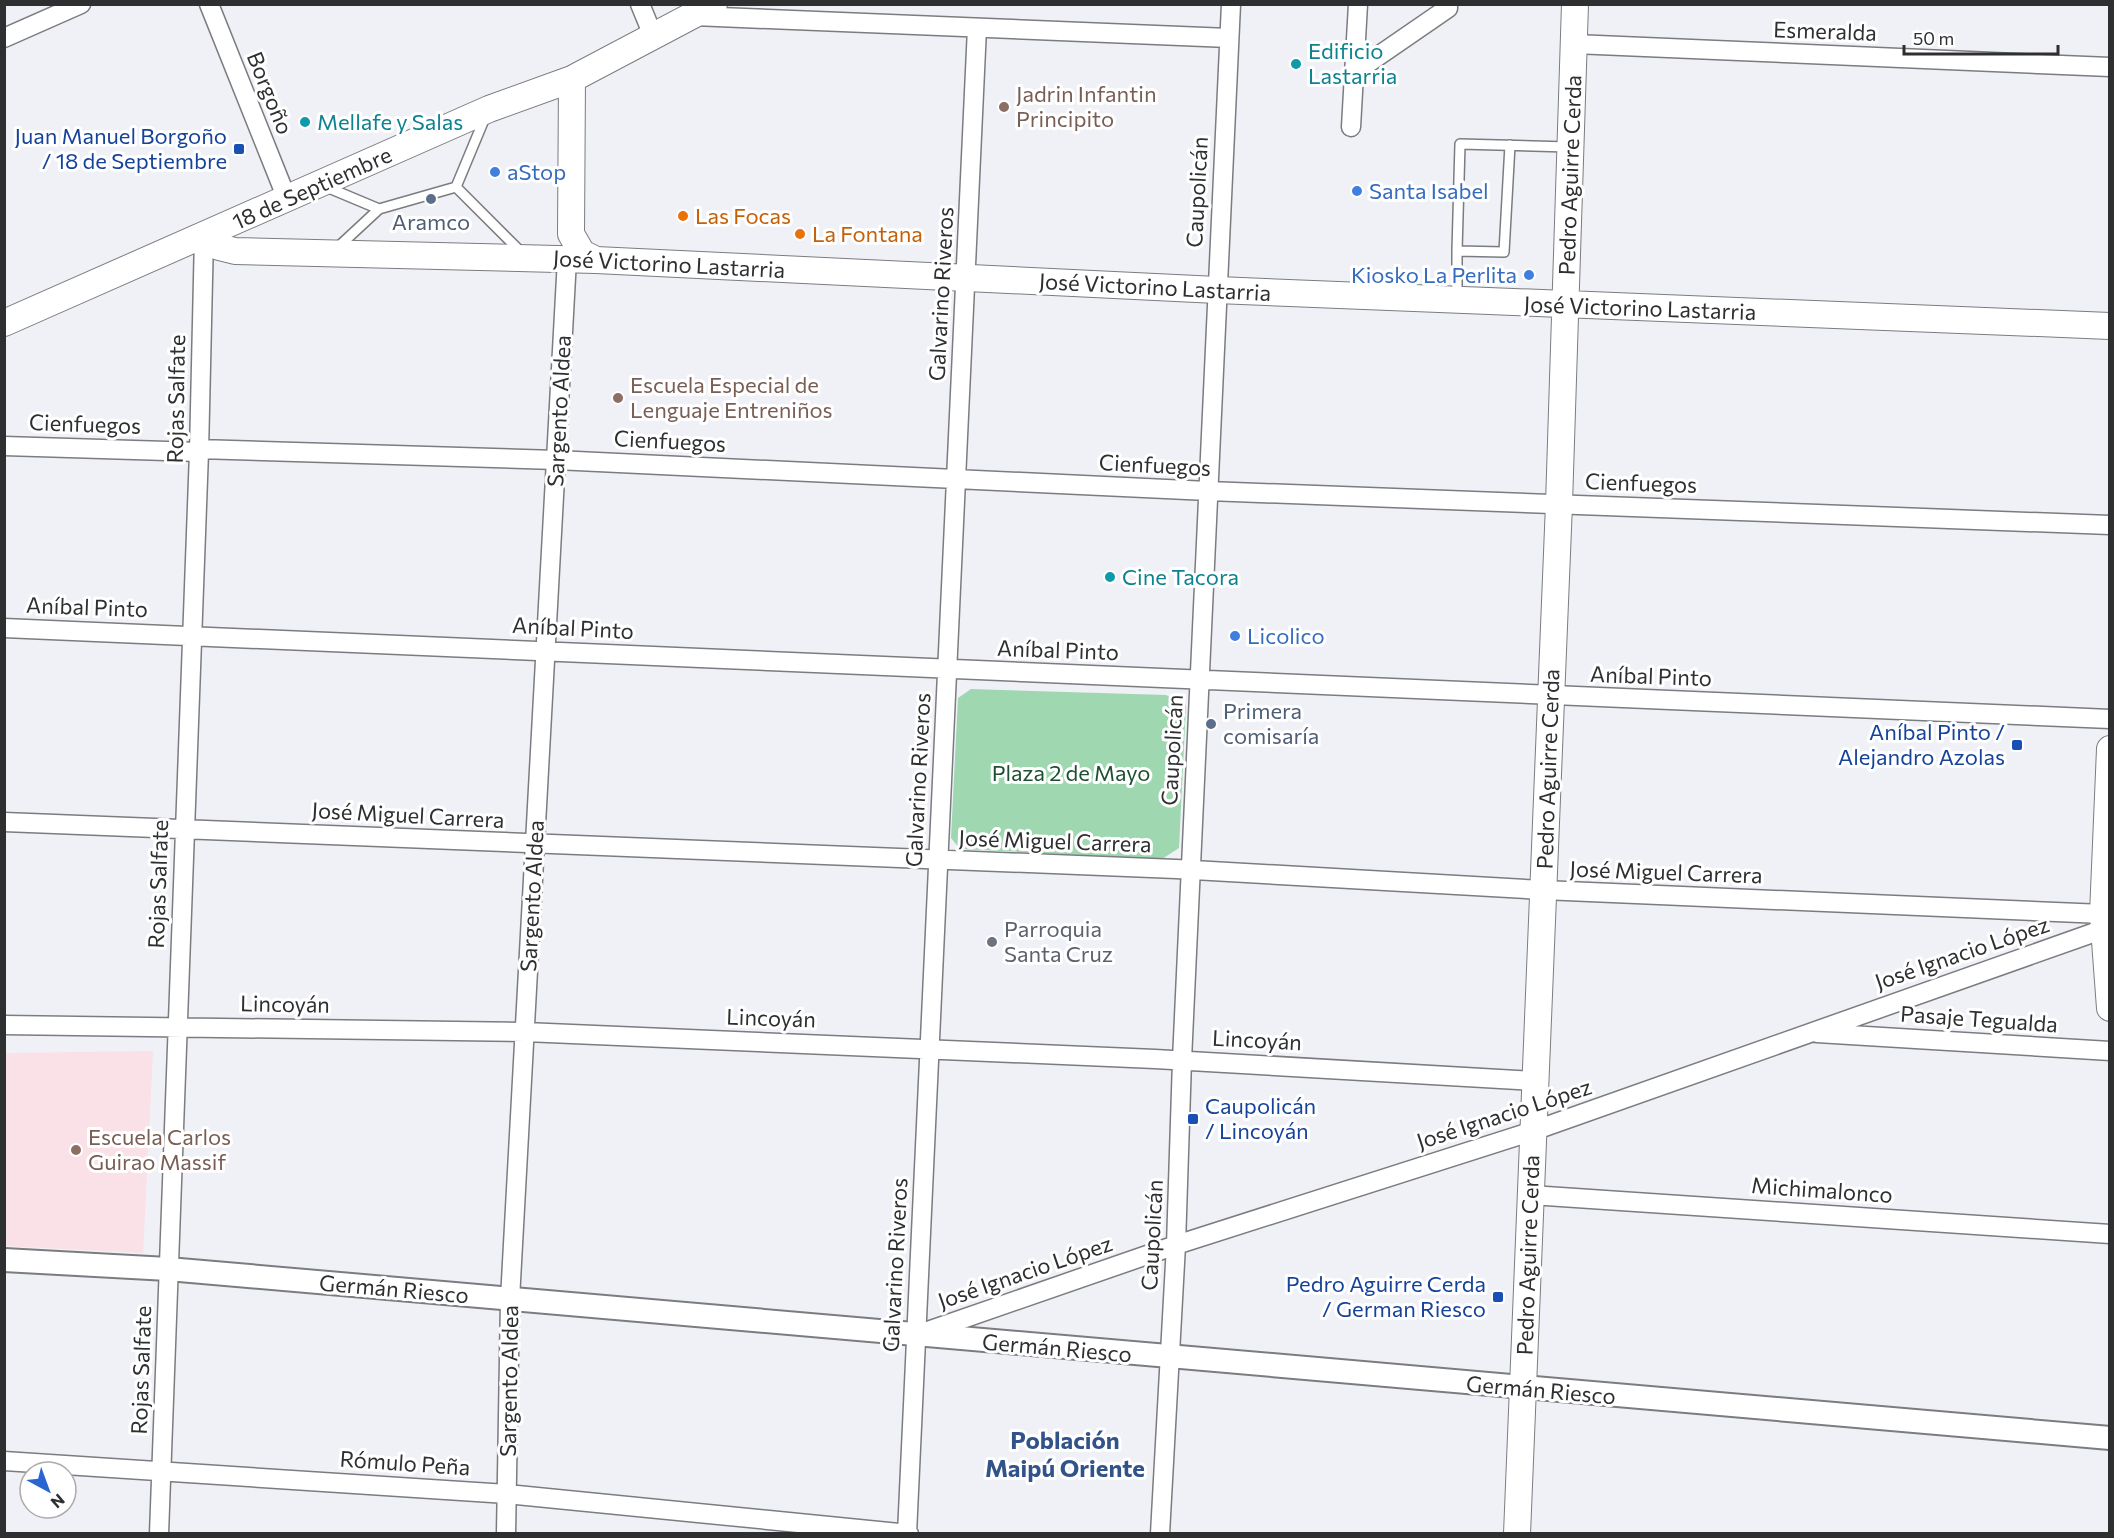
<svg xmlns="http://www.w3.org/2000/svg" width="2114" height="1538" viewBox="0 0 2114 1538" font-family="Commissioner,sans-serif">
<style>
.education{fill:#fae0e7}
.green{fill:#9ed7b0}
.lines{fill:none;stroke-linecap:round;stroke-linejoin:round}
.service-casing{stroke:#7a7c7f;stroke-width:12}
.minor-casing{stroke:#7a7c7f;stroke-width:21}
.tertiary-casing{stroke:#7a7c7f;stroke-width:26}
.secondary-casing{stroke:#7a7c7f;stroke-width:28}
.service{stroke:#fff;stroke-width:9}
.minor{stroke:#fff;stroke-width:18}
.tertiary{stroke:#fff;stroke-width:22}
.secondary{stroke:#fff;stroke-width:26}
.culture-dot{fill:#0f9aa8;stroke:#fff;stroke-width:2}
.education-dot{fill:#8d6e63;stroke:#fff;stroke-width:2}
.transit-dot{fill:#1a4fb4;stroke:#fff;stroke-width:2}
.shop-dot{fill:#3f7fe0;stroke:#fff;stroke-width:2}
.service-dot{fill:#5c6f8a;stroke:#fff;stroke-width:2}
.food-dot{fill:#e8710a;stroke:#fff;stroke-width:2}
.worship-dot{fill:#6b7280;stroke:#fff;stroke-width:2}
.labels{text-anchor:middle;stroke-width:6;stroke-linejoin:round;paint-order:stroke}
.street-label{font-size:22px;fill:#2e2f30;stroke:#fff}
.culture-label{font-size:22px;fill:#0d838f;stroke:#fff;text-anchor:start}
.education-label{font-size:22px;fill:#785e54;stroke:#fff;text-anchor:start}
.transit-label{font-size:22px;fill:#164399;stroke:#fff;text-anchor:end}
.shop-label{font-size:22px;fill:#366cbe;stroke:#fff;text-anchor:start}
.food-label{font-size:22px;fill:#c56008;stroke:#fff;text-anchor:start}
.service-label{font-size:22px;fill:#4e5e75;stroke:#fff}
.park-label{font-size:22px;fill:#1d5032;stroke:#fff}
.worship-label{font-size:22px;fill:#5b616d;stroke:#fff;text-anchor:start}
.neighbourhood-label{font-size:24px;font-weight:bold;fill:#32528a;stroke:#fff}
</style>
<rect width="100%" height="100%" fill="#f0f1f6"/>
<path class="education" d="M 153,1051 L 143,1253 L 5,1246 L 5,1053 Z"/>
<path class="green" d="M 971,689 L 1166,695 L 1186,705 L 1179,848 L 1162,859 L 960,849 L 951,838 L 958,698 Z"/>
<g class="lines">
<defs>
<path id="service" d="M 1510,145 L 1504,252 L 1457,251 L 1460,144 L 1568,147
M 324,186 L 379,209 L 456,187 L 486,115
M 456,187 L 522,253
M 337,248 L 379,209
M 1457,297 L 1457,251"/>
<path id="minor" d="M 209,4 L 287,199
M 640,4 L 654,38
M 694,16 L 1229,38
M 4,38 L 81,4
M 1574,44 L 2110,67
M 1355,72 L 1448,8 L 1448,4
M 1351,127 L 1358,4
M 4,446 L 199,452
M 199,449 L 556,460 L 1208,491 L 2110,525
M 4,628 L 2110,719
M 4,822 L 1176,869 L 1543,890 L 2103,914
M 4,1025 L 525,1032 L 1155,1059 L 1536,1081
M 1817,1033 L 2110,1051
M 1531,1195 L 2110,1234
M 922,1333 L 1176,1245 L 1533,1131 L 2104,929
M 4,1461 L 507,1494 L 909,1534
M 159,1534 L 199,452 L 204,236
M 506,1534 L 510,1299 L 567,259
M 907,1534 L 977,28
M 1160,1534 L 1176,1245 L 1182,1060 L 1231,4"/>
<path id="tertiary" d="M 4,1260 L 168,1269 L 2110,1438"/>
<path id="secondary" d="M 572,79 L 571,234 L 582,253 L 596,260
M 204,236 L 219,247 L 235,251 L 596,260 L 1217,290 L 2110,326
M 4,323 L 489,109 L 572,79 L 714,4
M 2110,749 L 2103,914 L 2110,1008
M 1517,1534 L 1559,504 L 1575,4"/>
</defs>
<use href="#service" class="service-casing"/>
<use href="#minor" class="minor-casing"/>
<use href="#tertiary" class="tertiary-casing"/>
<use href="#secondary" class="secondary-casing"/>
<use href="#service" class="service"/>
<use href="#minor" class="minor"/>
<use href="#tertiary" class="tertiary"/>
<use href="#secondary" class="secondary"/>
</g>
<g class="culture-dot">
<circle cx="1296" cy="64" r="6"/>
<circle cx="305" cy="122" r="6"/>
<circle cx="1110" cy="577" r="6"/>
</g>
<g class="education-dot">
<circle cx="1004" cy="107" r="6"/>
<circle cx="618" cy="398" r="6"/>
<circle cx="76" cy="1150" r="6"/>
</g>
<g class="transit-dot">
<rect x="233" y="143" width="12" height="12" rx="3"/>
<rect x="2011" y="739" width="12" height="12" rx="3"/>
<rect x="1187" y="1113" width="12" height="12" rx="3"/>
<rect x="1492" y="1291" width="12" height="12" rx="3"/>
</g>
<g class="shop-dot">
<circle cx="495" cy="172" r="6"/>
<circle cx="1357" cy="191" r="6"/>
<circle cx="1529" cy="275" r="6"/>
<circle cx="1235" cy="636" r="6"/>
</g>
<g class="service-dot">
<circle cx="431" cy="199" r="6"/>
<circle cx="1211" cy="724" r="6"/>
</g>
<g class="food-dot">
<circle cx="683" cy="216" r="6"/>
<circle cx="800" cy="234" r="6"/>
</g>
<circle class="worship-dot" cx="992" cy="942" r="6"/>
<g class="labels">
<g class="street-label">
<text transform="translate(1825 31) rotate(2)" y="8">Esmeralda</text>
<text transform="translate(270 93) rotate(68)" y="8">Borgoño</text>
<text transform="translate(1570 175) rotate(-88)" y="8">Pedro Aguirre Cerda</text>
<text transform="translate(312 188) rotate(-24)" y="8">18 de Septiembre</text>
<text transform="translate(1197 192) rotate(-87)" y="8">Caupolicán</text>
<text transform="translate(669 264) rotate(3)" y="8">José Victorino Lastarria</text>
<text transform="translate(1155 287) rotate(3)" y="8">José Victorino Lastarria</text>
<text transform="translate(941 294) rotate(-87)" y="8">Galvarino Riveros</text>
<text transform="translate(1640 308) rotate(2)" y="8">José Victorino Lastarria</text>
<text transform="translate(176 399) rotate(-89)" y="8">Rojas Salfate</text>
<text transform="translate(559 411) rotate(-87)" y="8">Sargento Aldea</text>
<text transform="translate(85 424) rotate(2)" y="8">Cienfuegos</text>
<text transform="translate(670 441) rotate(3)" y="8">Cienfuegos</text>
<text transform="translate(1155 465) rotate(3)" y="8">Cienfuegos</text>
<text transform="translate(1641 483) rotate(2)" y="8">Cienfuegos</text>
<text transform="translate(87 607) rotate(2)" y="8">Aníbal Pinto</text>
<text transform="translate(573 628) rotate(3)" y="8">Aníbal Pinto</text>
<text transform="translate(1058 650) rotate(2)" y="8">Aníbal Pinto</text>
<text transform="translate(1651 676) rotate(2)" y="8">Aníbal Pinto</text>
<text transform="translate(1172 750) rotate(-87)" y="8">Caupolicán</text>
<text transform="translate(1548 769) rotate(-88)" y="8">Pedro Aguirre Cerda</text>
<text transform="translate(918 780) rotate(-87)" y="8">Galvarino Riveros</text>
<text transform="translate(408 815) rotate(3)" y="8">José Miguel Carrera</text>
<text transform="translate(1055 841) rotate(2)" y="8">José Miguel Carrera</text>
<text transform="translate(1666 872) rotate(2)" y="8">José Miguel Carrera</text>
<text transform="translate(158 884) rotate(-88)" y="8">Rojas Salfate</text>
<text transform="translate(532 896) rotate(-87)" y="8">Sargento Aldea</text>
<text transform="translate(1962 953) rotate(-19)" y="8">José Ignacio López</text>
<text transform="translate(285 1004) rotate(1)" y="8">Lincoyán</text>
<text transform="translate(771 1018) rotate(2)" y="8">Lincoyán</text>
<text transform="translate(1979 1019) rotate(4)" y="8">Pasaje Tegualda</text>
<text transform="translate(1257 1040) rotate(3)" y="8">Lincoyán</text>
<text transform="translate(1504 1114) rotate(-18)" y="8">José Ignacio López</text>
<text transform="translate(1822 1190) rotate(4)" y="8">Michimalonco</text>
<text transform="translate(1152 1235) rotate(-87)" y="8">Caupolicán</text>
<text transform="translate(1528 1255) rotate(-88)" y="8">Pedro Aguirre Cerda</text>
<text transform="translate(895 1265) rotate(-87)" y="8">Galvarino Riveros</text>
<text transform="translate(1025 1272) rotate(-19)" y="8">José Ignacio López</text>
<text transform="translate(394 1289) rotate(5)" y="8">Germán Riesco</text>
<text transform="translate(1057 1348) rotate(5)" y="8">Germán Riesco</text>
<text transform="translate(141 1370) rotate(-88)" y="8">Rojas Salfate</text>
<text transform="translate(509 1381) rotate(-89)" y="8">Sargento Aldea</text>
<text transform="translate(1541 1390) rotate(5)" y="8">Germán Riesco</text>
<text transform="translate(405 1463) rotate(4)" y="8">Rómulo Peña</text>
</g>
<g class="culture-label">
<text x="1308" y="59">Edificio<tspan x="1308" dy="25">Lastarria</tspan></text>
<text x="317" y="130">Mellafe y Salas</text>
<text x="1122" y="585">Cine Tacora</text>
</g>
<g class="education-label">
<text x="1016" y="102">Jadrin Infantin<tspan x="1016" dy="25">Principito</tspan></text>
<text x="630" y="393">Escuela Especial de<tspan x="630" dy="25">Lenguaje Entreniños</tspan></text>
<text x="88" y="1145">Escuela Carlos<tspan x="88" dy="25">Guirao Massif</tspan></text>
</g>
<g class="transit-label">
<text x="227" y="144">Juan Manuel Borgoño<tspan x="227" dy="25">/ 18 de Septiembre</tspan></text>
<text x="2005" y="740">Aníbal Pinto /<tspan x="2005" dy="25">Alejandro Azolas</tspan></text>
<text x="1205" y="1114" text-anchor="start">Caupolicán<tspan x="1205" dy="25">/ Lincoyán</tspan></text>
<text x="1486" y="1292">Pedro Aguirre Cerda<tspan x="1486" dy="25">/ German Riesco</tspan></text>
</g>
<g class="shop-label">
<text x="507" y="180">aStop</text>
<text x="1369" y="199">Santa Isabel</text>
<text x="1517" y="283" text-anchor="end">Kiosko La Perlita</text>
<text x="1247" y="644">Licolico</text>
</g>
<g class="food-label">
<text x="695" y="224">Las Focas</text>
<text x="812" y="242">La Fontana</text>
</g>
<g class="service-label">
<text x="431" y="230">Aramco</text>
<text x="1223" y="719" text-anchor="start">Primera<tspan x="1223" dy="25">comisaría</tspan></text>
</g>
<g class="park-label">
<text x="1071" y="781">Plaza 2 de Mayo</text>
</g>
<g class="worship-label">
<text x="1004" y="937">Parroquia<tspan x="1004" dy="25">Santa Cruz</tspan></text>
</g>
<g class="neighbourhood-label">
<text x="1065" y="1449">Población<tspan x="1065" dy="28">Maipú Oriente</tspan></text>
</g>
</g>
<rect width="2114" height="1538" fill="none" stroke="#2e2f30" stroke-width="12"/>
<g transform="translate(48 1490) rotate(139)"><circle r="28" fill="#ffffff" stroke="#abacac" stroke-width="1.5"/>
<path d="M0-4.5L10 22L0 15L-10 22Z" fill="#2966d3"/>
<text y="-9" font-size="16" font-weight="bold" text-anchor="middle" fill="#2e2f30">N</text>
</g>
<path d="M1904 45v9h154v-9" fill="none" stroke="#2e2f30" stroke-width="3"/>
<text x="1913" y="45" font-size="18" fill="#2e2f30" stroke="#ffffff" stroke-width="4.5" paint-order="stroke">50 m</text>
</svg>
